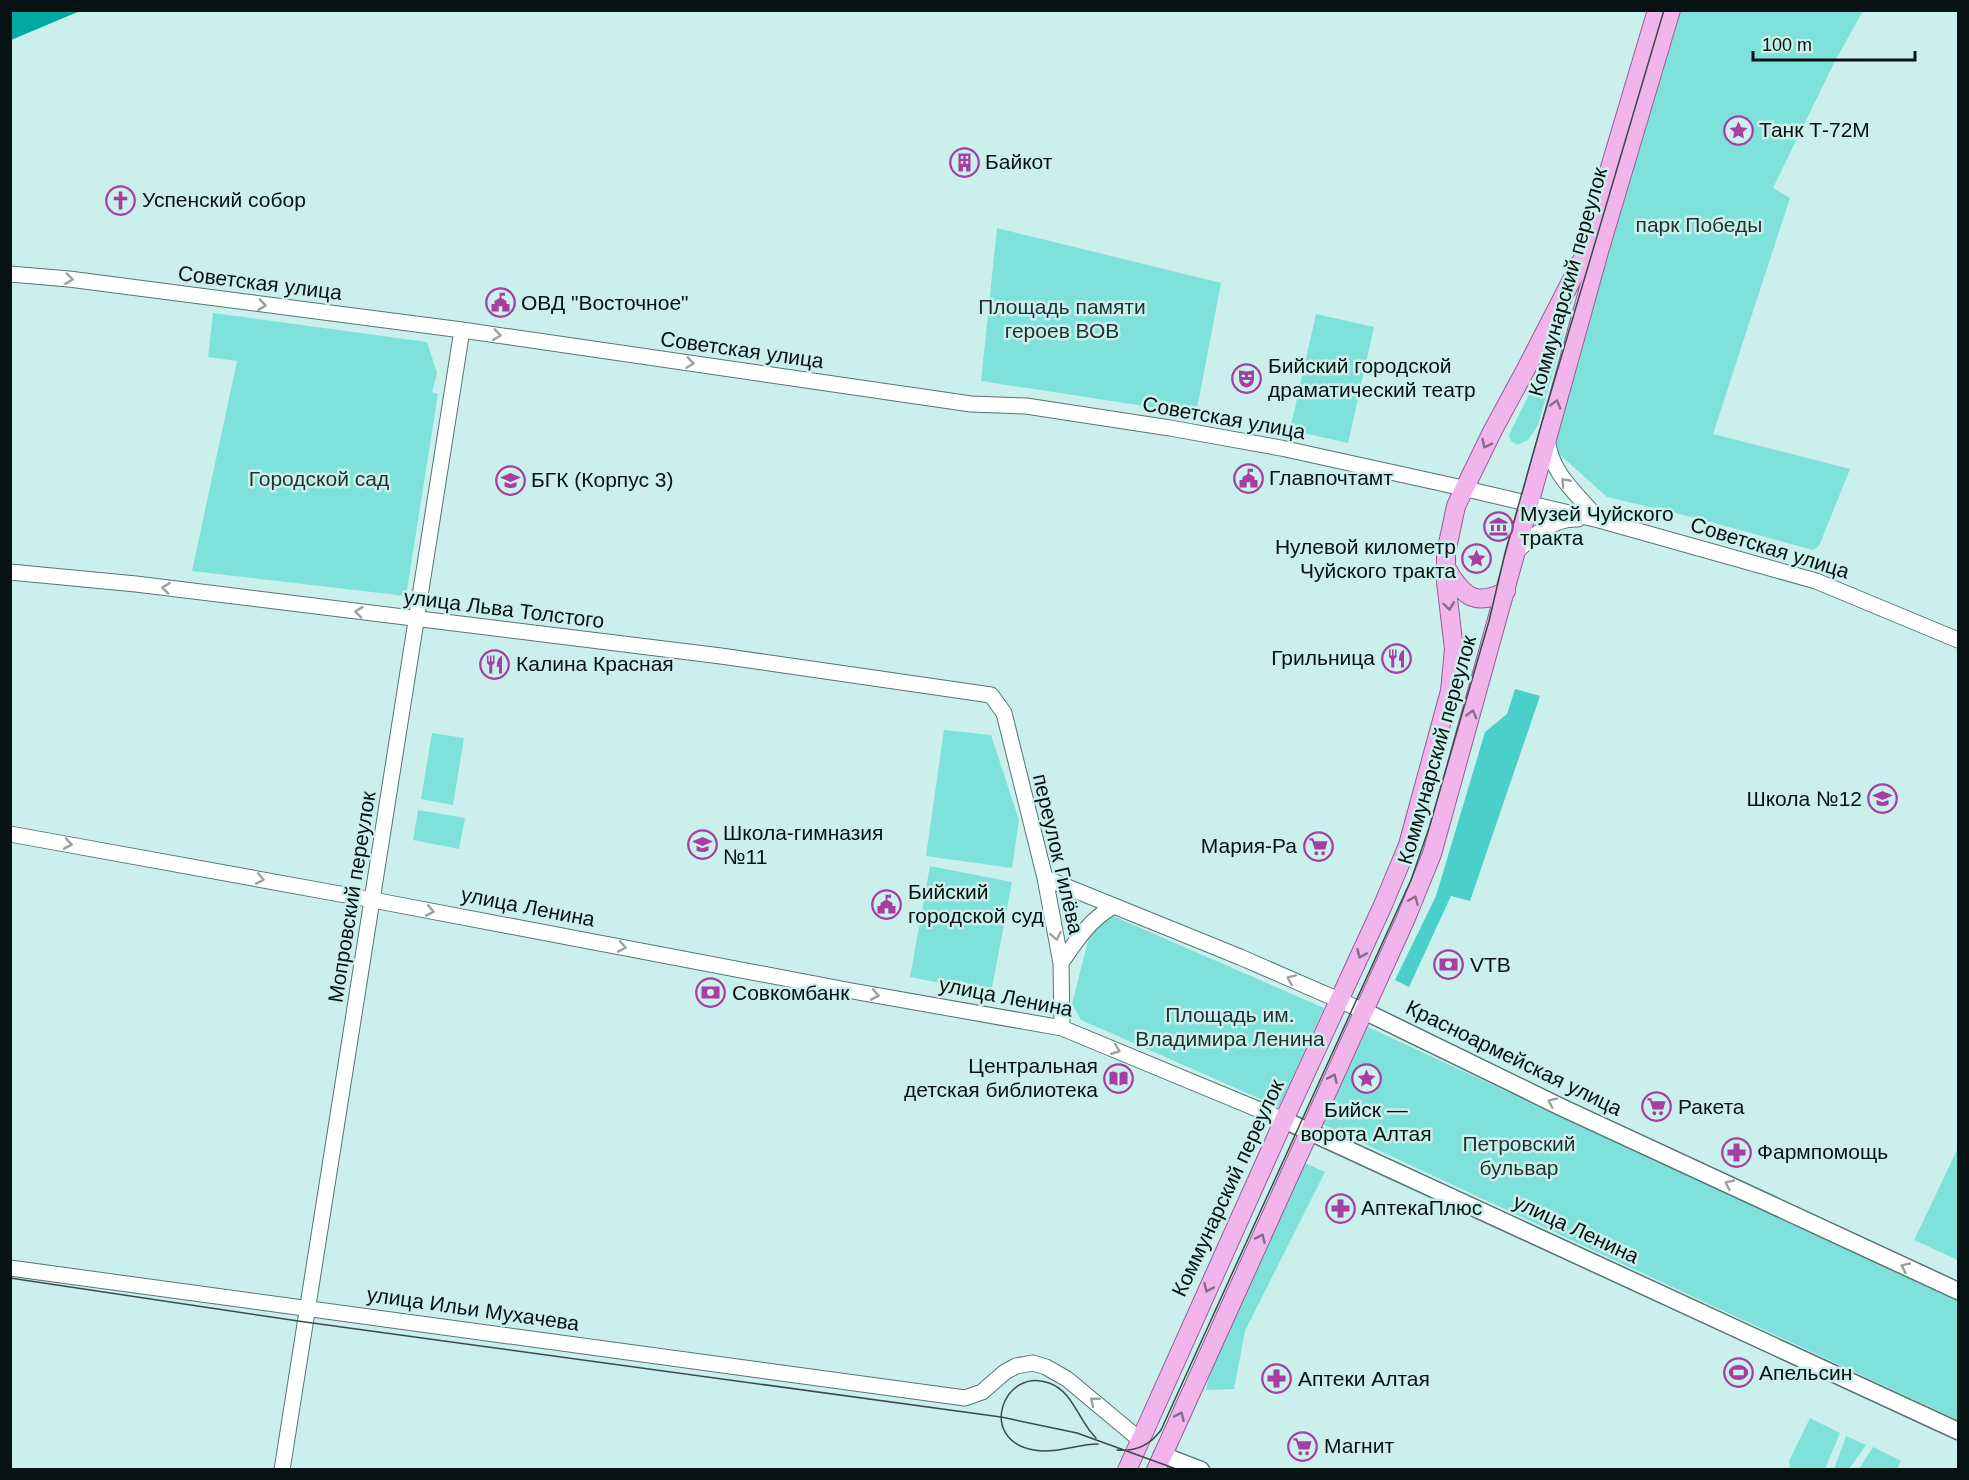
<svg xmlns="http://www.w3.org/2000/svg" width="1969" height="1480" viewBox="0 0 1969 1480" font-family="Arial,sans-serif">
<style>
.green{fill:#7ee2db}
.forest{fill:#4bd0c9}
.water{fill:#00a9a2}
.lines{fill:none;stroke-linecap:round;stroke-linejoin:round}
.tertiary-casing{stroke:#557573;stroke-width:17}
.secondary-casing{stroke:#557573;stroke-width:19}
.primary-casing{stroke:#985c97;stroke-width:20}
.tertiary{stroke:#fff;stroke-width:15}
.secondary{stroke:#fff;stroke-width:16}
.primary{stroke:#f1b5ec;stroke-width:18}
.tram{stroke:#394c4b;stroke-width:1.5}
.oneway{stroke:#9ba1a0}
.oneway2{stroke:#876c8a}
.labels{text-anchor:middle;stroke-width:5;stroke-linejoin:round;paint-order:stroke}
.poi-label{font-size:21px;fill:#061312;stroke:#cbefec;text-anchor:start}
.park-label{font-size:21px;fill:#1c3331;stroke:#cbefec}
.street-label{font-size:21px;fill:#061312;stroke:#cbefec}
</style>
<rect width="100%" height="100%" fill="#cbefec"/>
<path class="green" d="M 1681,11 L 1863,11 L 1835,61 L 1773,188 L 1790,198 L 1713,434 L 1850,469 L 1819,546 L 1813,550 L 1696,518 L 1607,497 L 1558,453 L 1554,442 L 1581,342 Z
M 997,228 L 1221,283 L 1196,414 L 981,381 Z
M 213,313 L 427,342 L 437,373 L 432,392 L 438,394 L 406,596 L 192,571 L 237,361 L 208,357 Z
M 1316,314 L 1374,327 L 1348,443 L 1290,430 Z
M 1561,330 L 1564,333 L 1538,425 L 1528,440 L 1517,445 L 1511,441 L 1509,435 Z
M 944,730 L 991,735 L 1019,820 L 1012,868 L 926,856 Z
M 432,733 L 464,738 L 453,805 L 421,799 Z
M 418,810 L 465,818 L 459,849 L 413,840 Z
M 930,866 L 1012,882 L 991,993 L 910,977 Z
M 1113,916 L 1324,1008 L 1279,1107 L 1081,1020 L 1072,1004 L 1091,929 L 1099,919 Z
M 1368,1027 L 1958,1301 L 1958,1420 L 1322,1124 Z
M 1958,1148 L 1958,1260 L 1914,1240 Z
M 1303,1162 L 1325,1172 L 1245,1331 L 1234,1389 L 1206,1390 L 1212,1361 Z
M 1810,1418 L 1840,1433 L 1825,1469 L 1790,1469 L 1789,1461 Z
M 1846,1436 L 1866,1445 L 1849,1469 L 1834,1469 Z
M 1873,1447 L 1901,1461 L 1897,1469 L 1859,1469 Z"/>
<path class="forest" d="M 1515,689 L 1540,696 L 1470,901 L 1451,896 L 1409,987 L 1395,980 L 1436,896 L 1485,732 L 1507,714 Z"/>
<path class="water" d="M 11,10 L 80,10 L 80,11 L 11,40 Z"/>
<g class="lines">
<defs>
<path id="tertiary" d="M 10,274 L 69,279 L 462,330 L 971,404 L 1026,406 L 1170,428 L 1281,448 L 1445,484 L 1599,520 L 1816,581 L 1958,640
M 1547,439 C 1552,476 1576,492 1599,520
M 1517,551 C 1534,535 1553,518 1578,519
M 10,572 L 136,584 L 721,656 L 991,695 L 1004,713 L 1045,878 L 1061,963 L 1062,1028
M 10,834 L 373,900 L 852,991 L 1062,1028 L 1284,1120
M 1045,878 L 1240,957 L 1364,1011
M 1061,963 C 1076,941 1090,919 1114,906
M 10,1268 L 965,1398 L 982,1392 L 1005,1372 L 1016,1366 L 1033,1363 L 1046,1367 L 1067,1379 L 1139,1439
M 282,1470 L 462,330"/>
<path id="secondary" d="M 1364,1011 L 1563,1108 L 1958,1291
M 1284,1120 L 1958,1431
M 1162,1455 L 1201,1470"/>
<path id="primary" d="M 1447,569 C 1463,597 1476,607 1506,591
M 1127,1470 L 1284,1120 L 1383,905 L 1408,845 L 1450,691 L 1454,649 L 1446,582 L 1446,553 L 1456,506 L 1493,430 L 1526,369 L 1583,258 L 1657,10
M 1156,1470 L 1406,918 L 1432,854 L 1600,248 L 1671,10"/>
</defs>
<use href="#tertiary" class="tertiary-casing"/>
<use href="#secondary" class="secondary-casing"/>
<use href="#primary" class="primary-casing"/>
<use href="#tertiary" class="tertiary"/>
<use href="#secondary" class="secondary"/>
<use href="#primary" class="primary"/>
<path class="tram" d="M 10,1278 L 305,1322 L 1001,1417 L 1077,1433 L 1179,1470
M 1096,1438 C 1079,1422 1073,1391 1049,1383 C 1004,1366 976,1440 1034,1450 C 1056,1454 1077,1444 1098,1444
M 1117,1450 C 1135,1452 1150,1445 1161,1430 L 1411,880 L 1429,828 L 1489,621 L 1505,553 L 1542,422 L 1664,10"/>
</g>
<defs><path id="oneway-chevron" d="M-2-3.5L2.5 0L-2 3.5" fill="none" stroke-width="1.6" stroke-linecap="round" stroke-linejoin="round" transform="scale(1.5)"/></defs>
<g class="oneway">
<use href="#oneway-chevron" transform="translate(69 279) rotate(7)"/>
<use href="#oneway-chevron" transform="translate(262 305) rotate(7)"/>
<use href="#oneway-chevron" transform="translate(497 335) rotate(8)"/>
<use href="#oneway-chevron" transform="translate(690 363) rotate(8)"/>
<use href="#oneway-chevron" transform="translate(1565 482) rotate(-132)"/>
<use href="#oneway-chevron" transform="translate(166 588) rotate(-173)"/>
<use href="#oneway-chevron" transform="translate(359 612) rotate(-173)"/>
<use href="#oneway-chevron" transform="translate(68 844) rotate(10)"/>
<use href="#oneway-chevron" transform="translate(260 879) rotate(11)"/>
<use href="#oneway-chevron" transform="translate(430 911) rotate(11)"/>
<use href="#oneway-chevron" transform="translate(1056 936) rotate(79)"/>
<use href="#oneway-chevron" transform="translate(622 947) rotate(11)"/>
<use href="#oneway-chevron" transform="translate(1291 979) rotate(-157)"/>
<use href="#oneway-chevron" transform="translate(875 995) rotate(10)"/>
<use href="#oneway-chevron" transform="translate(1116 1050) rotate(22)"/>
<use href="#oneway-chevron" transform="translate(1552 1102) rotate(-154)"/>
<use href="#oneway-chevron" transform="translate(1729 1184) rotate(-155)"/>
<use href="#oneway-chevron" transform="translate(1905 1267) rotate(-155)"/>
<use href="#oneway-chevron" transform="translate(1094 1401) rotate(-141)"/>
</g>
<g class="oneway2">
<use href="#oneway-chevron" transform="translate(1556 404) rotate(-74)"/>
<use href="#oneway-chevron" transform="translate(1486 444) rotate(116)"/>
<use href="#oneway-chevron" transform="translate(1449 606) rotate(82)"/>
<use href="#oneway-chevron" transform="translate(1472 714) rotate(-74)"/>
<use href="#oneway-chevron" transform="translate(1414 900) rotate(-67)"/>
<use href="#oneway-chevron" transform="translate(1361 954) rotate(114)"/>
<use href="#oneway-chevron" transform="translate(1333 1078) rotate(-66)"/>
<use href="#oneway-chevron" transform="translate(1261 1238) rotate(-66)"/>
<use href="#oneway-chevron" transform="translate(1208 1288) rotate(114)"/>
<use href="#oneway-chevron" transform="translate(1180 1416) rotate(-66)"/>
</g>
<defs>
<symbol id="sight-ring" viewBox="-11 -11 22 22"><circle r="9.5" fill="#cbefec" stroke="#a73ea1" stroke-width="1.5"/><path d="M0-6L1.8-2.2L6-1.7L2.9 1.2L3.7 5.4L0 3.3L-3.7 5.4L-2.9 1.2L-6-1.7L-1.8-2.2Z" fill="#a73ea1"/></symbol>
<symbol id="building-ring" viewBox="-11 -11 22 22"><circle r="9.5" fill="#cbefec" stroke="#a73ea1" stroke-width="1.5"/><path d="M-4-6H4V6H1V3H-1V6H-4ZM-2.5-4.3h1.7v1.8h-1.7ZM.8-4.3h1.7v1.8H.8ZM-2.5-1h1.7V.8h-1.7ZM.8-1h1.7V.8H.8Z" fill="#a73ea1"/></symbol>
<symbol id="church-ring" viewBox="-11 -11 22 22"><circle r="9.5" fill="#cbefec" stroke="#a73ea1" stroke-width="1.5"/><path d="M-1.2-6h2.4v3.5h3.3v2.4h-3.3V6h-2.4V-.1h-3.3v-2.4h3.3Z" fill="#a73ea1"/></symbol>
<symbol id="civic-ring" viewBox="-11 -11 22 22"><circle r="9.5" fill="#cbefec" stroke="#a73ea1" stroke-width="1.5"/><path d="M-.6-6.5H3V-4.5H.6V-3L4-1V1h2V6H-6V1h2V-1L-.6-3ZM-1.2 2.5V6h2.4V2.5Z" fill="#a73ea1"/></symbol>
<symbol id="theatre-ring" viewBox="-11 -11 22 22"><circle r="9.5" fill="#cbefec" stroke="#a73ea1" stroke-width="1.5"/><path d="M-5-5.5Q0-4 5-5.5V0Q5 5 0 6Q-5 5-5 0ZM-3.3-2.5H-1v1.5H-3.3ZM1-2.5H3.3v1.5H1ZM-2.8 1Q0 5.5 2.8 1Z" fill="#a73ea1"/></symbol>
<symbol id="university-ring" viewBox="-11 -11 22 22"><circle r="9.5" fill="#cbefec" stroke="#a73ea1" stroke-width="1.5"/><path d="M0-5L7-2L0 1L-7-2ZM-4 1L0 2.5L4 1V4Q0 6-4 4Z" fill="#a73ea1"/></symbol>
<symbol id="museum-ring" viewBox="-11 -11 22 22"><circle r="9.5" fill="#cbefec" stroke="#a73ea1" stroke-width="1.5"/><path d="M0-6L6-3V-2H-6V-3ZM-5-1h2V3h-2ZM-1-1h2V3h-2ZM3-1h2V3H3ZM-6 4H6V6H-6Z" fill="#a73ea1"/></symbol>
<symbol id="restaurant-ring" viewBox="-11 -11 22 22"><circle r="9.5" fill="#cbefec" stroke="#a73ea1" stroke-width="1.5"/><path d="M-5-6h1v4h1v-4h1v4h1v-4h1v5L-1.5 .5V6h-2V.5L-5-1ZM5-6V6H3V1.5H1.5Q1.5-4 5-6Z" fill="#a73ea1"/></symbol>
<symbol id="school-ring" viewBox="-11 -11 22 22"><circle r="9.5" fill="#cbefec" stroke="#a73ea1" stroke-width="1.5"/><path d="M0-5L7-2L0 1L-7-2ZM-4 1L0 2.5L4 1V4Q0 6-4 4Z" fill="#a73ea1"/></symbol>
<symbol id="supermarket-ring" viewBox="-11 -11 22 22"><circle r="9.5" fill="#cbefec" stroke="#a73ea1" stroke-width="1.5"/><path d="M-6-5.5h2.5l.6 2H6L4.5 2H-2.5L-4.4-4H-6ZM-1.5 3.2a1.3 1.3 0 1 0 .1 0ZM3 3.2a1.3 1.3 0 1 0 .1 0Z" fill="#a73ea1"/></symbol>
<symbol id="bank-ring" viewBox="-11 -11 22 22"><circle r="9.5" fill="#cbefec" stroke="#a73ea1" stroke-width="1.5"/><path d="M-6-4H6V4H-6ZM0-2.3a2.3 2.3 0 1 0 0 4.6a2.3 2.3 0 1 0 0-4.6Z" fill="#a73ea1"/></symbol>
<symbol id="library-ring" viewBox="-11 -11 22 22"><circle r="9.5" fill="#cbefec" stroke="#a73ea1" stroke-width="1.5"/><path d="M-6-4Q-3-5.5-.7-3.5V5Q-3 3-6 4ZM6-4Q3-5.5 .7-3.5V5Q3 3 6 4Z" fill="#a73ea1"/></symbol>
<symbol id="pharmacy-ring" viewBox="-11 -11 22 22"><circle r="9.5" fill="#cbefec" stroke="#a73ea1" stroke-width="1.5"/><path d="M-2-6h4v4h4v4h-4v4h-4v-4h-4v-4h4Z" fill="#a73ea1"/></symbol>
<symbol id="stadium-ring" viewBox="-11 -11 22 22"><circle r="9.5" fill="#cbefec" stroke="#a73ea1" stroke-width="1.5"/><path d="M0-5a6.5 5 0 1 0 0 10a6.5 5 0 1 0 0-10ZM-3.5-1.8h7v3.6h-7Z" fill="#a73ea1"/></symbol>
</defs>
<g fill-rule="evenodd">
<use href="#sight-ring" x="1722" y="114" width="33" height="33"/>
<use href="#building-ring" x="948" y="146" width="33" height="33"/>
<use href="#church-ring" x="104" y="184" width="33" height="33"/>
<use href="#civic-ring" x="484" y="286" width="33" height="33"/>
<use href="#theatre-ring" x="1230" y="362" width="33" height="33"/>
<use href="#civic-ring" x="1232" y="462" width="33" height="33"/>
<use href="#university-ring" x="494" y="464" width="33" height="33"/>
<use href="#museum-ring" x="1482" y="510" width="33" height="33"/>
<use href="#sight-ring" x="1460" y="542" width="33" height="33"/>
<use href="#restaurant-ring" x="1380" y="642" width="33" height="33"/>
<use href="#restaurant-ring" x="478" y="648" width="33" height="33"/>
<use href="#school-ring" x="1866" y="782" width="33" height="33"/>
<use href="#school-ring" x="686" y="828" width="33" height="33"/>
<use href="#supermarket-ring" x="1302" y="830" width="33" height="33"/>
<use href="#civic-ring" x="870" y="888" width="33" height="33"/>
<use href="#bank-ring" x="1432" y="948" width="33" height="33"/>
<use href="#bank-ring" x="694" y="976" width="33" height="33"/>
<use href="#library-ring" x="1102" y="1062" width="33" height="33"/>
<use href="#sight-ring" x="1350" y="1062" width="33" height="33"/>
<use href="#supermarket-ring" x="1640" y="1090" width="33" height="33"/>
<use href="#pharmacy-ring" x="1720" y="1136" width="33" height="33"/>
<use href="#pharmacy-ring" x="1324" y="1192" width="33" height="33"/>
<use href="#stadium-ring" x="1722" y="1356" width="33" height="33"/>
<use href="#pharmacy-ring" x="1260" y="1362" width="33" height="33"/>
<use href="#supermarket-ring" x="1286" y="1430" width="33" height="33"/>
</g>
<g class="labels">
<g class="poi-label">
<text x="1759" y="137">Танк Т-72М</text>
<text x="985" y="169">Байкот</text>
<text x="142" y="207">Успенский собор</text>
<text x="521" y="310">ОВД "Восточное"</text>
<text x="1268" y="373">Бийский городской<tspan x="1268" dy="24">драматический театр</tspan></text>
<text x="1269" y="485">Главпочтамт</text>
<text x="531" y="487">БГК (Корпус 3)</text>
<text x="1520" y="521">Музей Чуйского<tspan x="1520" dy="24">тракта</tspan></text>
<text x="1456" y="554" text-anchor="end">Нулевой километр<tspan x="1456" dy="24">Чуйского тракта</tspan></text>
<text x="1375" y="665" text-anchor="end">Грильница</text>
<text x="516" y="671">Калина Красная</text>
<text x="1862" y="806" text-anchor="end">Школа №12</text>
<text x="723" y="840">Школа-гимназия<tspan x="723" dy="24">№11</tspan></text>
<text x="1297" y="853" text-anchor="end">Мария-Ра</text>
<text x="908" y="899">Бийский<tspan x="908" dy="24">городской суд</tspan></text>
<text x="1470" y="972">VTB</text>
<text x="732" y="1000">Совкомбанк</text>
<text x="1098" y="1073" text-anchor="end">Центральная<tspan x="1098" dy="24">детская библиотека</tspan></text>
<text x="1678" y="1114">Ракета</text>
<text x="1366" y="1117" text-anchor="middle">Бийск —<tspan x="1366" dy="24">ворота Алтая</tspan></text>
<text x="1757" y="1159">Фармпомощь</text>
<text x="1361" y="1215">АптекаПлюс</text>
<text x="1759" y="1380">Апельсин</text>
<text x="1298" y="1386">Аптеки Алтая</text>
<text x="1324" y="1453">Магнит</text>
</g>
<g class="park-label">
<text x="1699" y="232">парк Победы</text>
<text x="1062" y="314">Площадь памяти<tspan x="1062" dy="24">героев ВОВ</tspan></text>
<text x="319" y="486">Городской сад</text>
<text x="1230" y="1022">Площадь им.<tspan x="1230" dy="24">Владимира Ленина</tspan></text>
<text x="1519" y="1151">Петровский<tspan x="1519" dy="24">бульвар</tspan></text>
</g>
<g class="street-label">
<text transform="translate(1568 282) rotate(-74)" y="7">Коммунарский переулок</text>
<text transform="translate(260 283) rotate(7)" y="7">Советская улица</text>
<text transform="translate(742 350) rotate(8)" y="7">Советская улица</text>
<text transform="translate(1224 418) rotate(10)" y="7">Советская улица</text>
<text transform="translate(1770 548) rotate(17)" y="7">Советская улица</text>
<text transform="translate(504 609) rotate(7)" y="7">улица Льва Толстого</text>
<text transform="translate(1437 750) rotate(-74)" y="7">Коммунарский переулок</text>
<text transform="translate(1058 854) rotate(77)" y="7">переулок Гилёва</text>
<text transform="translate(352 897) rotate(-81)" y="7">Мопровский переулок</text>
<text transform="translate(528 907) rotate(11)" y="7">улица Ленина</text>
<text transform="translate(1006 997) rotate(11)" y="7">улица Ленина</text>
<text transform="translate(1514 1058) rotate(26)" y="7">Красноармейская улица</text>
<text transform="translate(1228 1188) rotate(-65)" y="7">Коммунарский переулок</text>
<text transform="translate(1576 1229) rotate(25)" y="7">улица Ленина</text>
<text transform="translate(473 1309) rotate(8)" y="7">улица Ильи Мухачева</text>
</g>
</g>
<rect width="1969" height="1480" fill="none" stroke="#061312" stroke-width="24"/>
<path d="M1753 51v9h162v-9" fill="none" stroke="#061312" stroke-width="3"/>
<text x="1762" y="51" font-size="18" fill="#061312" stroke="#cbefec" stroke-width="4.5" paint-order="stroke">100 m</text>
</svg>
